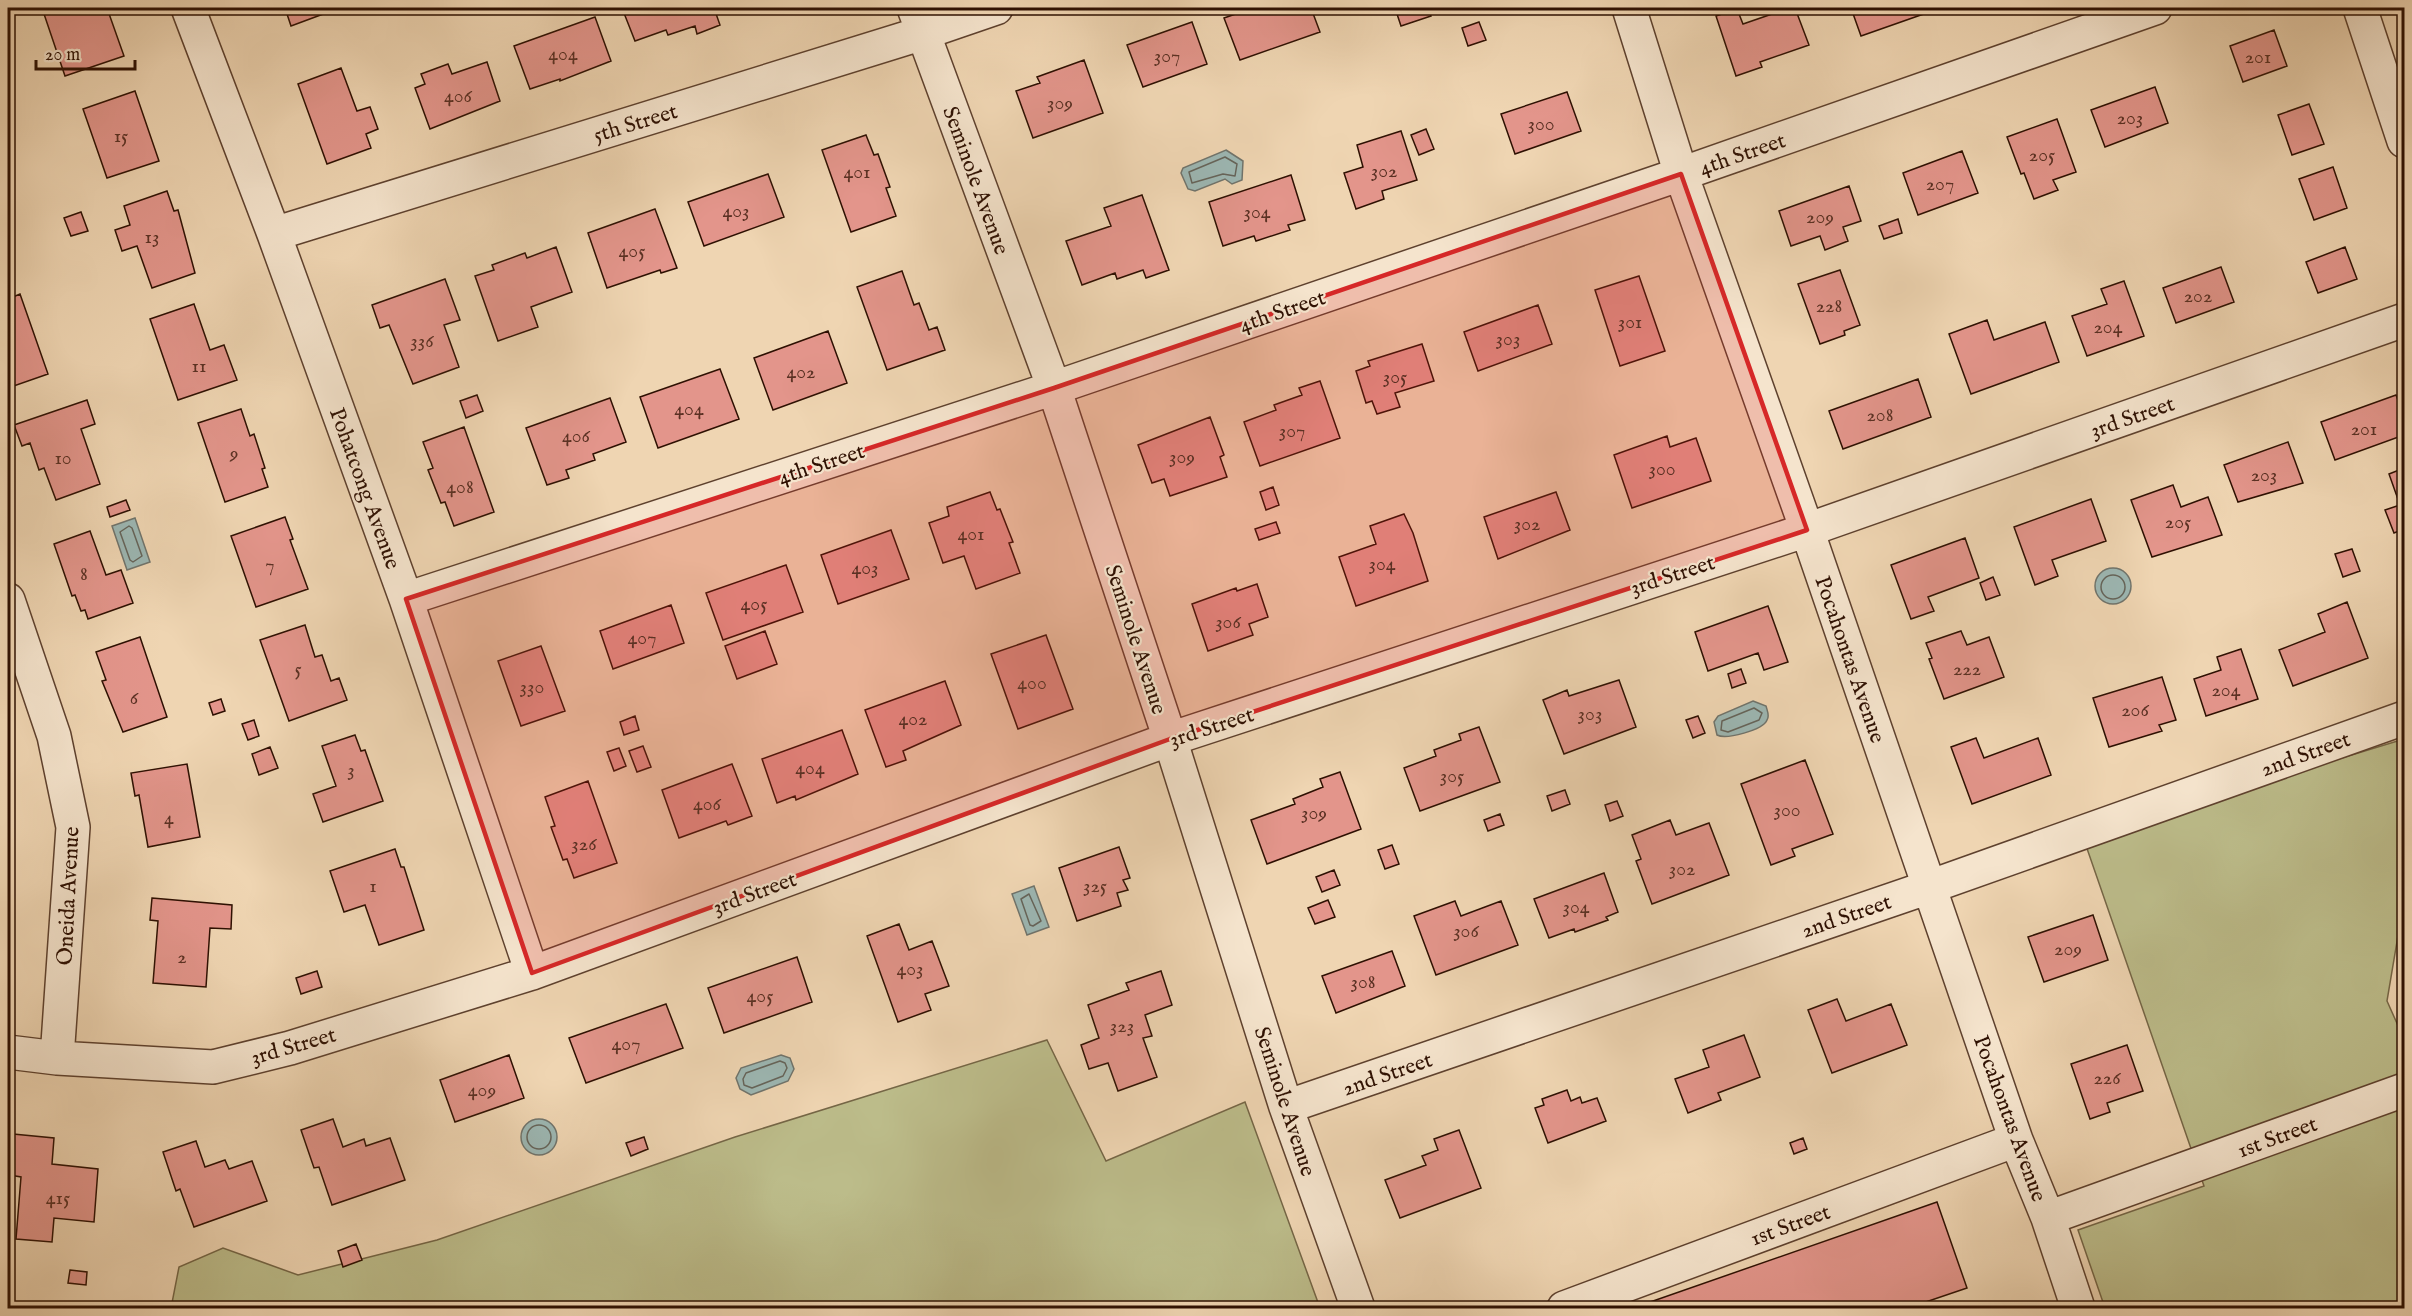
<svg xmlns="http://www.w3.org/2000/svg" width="2412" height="1316" viewBox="0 0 2412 1316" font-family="'IM FELL English',serif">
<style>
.green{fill:#bcbc8a;stroke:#756646;stroke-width:1.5}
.water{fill:#9cb7b3;stroke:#70746c;stroke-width:1.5}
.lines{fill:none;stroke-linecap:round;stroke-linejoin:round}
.shore{stroke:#65645a;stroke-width:1.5}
.building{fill:#e3958b;stroke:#2e1002;stroke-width:1.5}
.minor-casing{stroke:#5e412e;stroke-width:36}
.minor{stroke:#f5e4cd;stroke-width:33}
.marked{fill:#d62828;fill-opacity:0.2;stroke:#d62828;stroke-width:4.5;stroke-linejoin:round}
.labels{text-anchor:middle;stroke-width:4.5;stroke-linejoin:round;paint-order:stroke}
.number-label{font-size:20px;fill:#5b3124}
.street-label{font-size:22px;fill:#2e1002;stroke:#f5e4cd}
</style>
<rect width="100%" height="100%" fill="#efd5b2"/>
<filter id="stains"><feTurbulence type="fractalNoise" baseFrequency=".00333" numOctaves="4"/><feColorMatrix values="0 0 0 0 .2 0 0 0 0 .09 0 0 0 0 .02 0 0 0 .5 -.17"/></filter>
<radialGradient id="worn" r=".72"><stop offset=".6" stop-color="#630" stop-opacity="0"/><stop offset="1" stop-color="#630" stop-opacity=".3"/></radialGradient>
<path class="green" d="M 2404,739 L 2404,900 L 2387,1001 L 2404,1039 L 2404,1308 L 2105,1308 L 2078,1230 L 2204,1186 L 2083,837 Z
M 1047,1040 L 1106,1161 L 1245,1102 L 1320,1308 L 171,1308 L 179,1267 L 223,1248 L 298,1275 L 437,1240 L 735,1137 Z"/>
<path class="water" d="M 1226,150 L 1243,161 L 1242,180 L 1232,184 L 1225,179 L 1195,191 L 1188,189 L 1181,173 L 1183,168 Z
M 135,518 L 150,562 L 127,570 L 112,526 Z
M2095 586a18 18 0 1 1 36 0a18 18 0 1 1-36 0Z
M 1753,701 L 1766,706 C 1767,710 1770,716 1767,720 C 1763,730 1726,740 1717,735 L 1714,722 L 1718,716 Z
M 1034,886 L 1049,927 L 1027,935 L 1012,894 Z
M 781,1055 L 790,1058 L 794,1069 L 788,1081 L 751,1095 L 740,1089 L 736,1078 L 741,1068 Z
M521 1137a18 18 0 1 1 36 0a18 18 0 1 1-36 0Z"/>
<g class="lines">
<path class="shore" d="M 1225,157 L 1237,164 L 1235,176 L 1223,174 L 1192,183 L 1189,172 Z
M 129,526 L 132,528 L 142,556 L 133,562 L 130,560 L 120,532 Z
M2101 587a12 12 0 1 1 24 0a12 12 0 1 1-24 0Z
M 1754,708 L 1762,713 L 1759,720 L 1728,732 L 1721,730 L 1722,721 Z
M 1029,894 L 1041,921 L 1033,926 L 1030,925 L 1021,899 Z
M 780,1061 L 785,1063 L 787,1068 L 783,1076 L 752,1088 L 744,1085 L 743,1079 L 746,1073 Z
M527 1137a12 12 0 1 1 24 0a12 12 0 1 1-24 0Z"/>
</g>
<path class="building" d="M 42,8 L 107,8 L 124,56 L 65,76 Z
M 285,8 L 333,8 L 334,10 L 291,26 Z
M 622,8 L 714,8 L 720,25 L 697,34 L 695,26 L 668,35 L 666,30 L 635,41 Z
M 1253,8 L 1311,8 L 1320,32 L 1240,60 L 1224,18 Z
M 1395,8 L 1428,8 L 1431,16 L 1401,26 Z
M 1769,8 L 1795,8 L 1809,45 L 1760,62 L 1762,67 L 1736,76 L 1716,16 L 1737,9 L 1743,24 L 1772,14 Z
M 1851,8 L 1934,8 L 1935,10 L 1861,36 Z
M 595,17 L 611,61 L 560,81 L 560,79 L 530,89 L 514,46 Z
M 1192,22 L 1207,64 L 1143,87 L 1127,45 Z
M 1479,22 L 1486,40 L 1468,46 L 1462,28 Z
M 2274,30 L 2287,66 L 2243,82 L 2230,46 Z
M 1084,60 L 1103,113 L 1033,138 L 1016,91 L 1040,83 L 1037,77 Z
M 487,62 L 500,101 L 430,129 L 415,88 L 425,84 L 421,74 L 448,64 L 452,74 Z
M 341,68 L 357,111 L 370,107 L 378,129 L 366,134 L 371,148 L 327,164 L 298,84 Z
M 2155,87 L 2168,123 L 2105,147 L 2091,110 Z
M 135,91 L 159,161 L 107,178 L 83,109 Z
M 1567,92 L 1581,131 L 1515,154 L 1501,114 Z
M 2309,104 L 2324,144 L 2292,155 L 2278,115 Z
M 2057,119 L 2076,172 L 2053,180 L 2058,190 L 2034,199 L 2024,173 L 2021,174 L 2007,137 Z
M 1426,129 L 1434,149 L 1419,155 L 1411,135 Z
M 1401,131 L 1417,180 L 1382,191 L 1384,199 L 1356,209 L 1344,173 L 1363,167 L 1357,145 Z
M 866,135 L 874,155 L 878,154 L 890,187 L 886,188 L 896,216 L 851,232 L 822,150 Z
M 1962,151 L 1978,193 L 1918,215 L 1903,173 Z
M 2333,167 L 2347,208 L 2314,220 L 2299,179 Z
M 768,174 L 784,217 L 704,246 L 688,202 Z
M 1291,175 L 1305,220 L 1288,225 L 1290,230 L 1256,241 L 1254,236 L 1223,246 L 1209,202 Z
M 1849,186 L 1861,221 L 1843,227 L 1848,241 L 1825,250 L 1820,236 L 1791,246 L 1779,211 Z
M 167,191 L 174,211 L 178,210 L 195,273 L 152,288 L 137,246 L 122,251 L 115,230 L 130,225 L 124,206 Z
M 1142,195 L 1169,270 L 1146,278 L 1143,270 L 1117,279 L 1115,273 L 1082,285 L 1066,241 L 1111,226 L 1104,208 Z
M 655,209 L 677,268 L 661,273 L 660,270 L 607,288 L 588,233 Z
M 81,212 L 88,231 L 71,236 L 64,218 Z
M 1898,219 L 1902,233 L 1884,239 L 1879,226 Z
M 556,247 L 572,292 L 531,307 L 538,327 L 498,341 L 475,276 L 494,270 L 492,265 L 525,253 L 527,258 Z
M 2345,247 L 2357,279 L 2318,293 L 2306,262 Z
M 2221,267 L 2234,302 L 2176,323 L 2163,288 Z
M 1840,270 L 1860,325 L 1844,331 L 1845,335 L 1820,344 L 1798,284 Z
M 902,271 L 914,305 L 919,303 L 929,330 L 937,327 L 945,350 L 887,370 L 857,287 Z
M 1639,276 L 1665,351 L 1620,366 L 1595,290 Z
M 445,279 L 460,320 L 444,325 L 459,367 L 413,384 L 389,325 L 380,328 L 372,305 Z
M 2124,281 L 2144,336 L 2087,356 L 2072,316 L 2107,304 L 2101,289 Z
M 20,294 L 48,374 L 8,388 L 8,299 Z
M 194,304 L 210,350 L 224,345 L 237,380 L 178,400 L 150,319 Z
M 1538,305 L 1552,344 L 1478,371 L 1464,332 Z
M 1987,320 L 1994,340 L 2045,322 L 2059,362 L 1971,394 L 1949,334 Z
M 828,331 L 847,383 L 773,410 L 754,358 Z
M 1422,344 L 1434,381 L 1395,393 L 1400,407 L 1377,414 L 1372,401 L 1366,403 L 1356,371 L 1370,366 L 1368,361 Z
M 720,369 L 739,419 L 658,448 L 640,397 Z
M 1918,379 L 1931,417 L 1843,449 L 1829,411 Z
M 1320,381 L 1340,438 L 1260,466 L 1244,422 L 1276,410 L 1274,405 L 1302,395 L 1299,388 Z
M 477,395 L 483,411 L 466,418 L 460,401 Z
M 2396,395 L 2404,417 L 2404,435 L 2335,460 L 2321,422 Z
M 610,398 L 626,442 L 593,454 L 595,460 L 566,470 L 569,478 L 547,485 L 526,428 Z
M 87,400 L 95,424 L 81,429 L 100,484 L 56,500 L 44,468 L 39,470 L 30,443 L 22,446 L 14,425 Z
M 241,409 L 250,436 L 254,434 L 265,468 L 262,469 L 268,487 L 225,502 L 198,423 Z
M 1210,417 L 1224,455 L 1220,457 L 1227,477 L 1170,496 L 1164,479 L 1152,483 L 1138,445 Z
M 464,427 L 494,512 L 454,526 L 445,502 L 441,503 L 428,470 L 433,468 L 423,442 Z
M 1667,436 L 1670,447 L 1696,438 L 1711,481 L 1632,508 L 1614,455 Z
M 2288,442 L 2303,483 L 2238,502 L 2224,465 Z
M 2404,468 L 2404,529 L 2394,533 L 2385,510 L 2400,505 L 2389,474 Z
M 2173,485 L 2181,507 L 2208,497 L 2222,535 L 2152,557 L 2131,500 Z
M 1273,487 L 1279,505 L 1266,510 L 1260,492 Z
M 990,492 L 997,510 L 1000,509 L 1013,542 L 1009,543 L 1020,573 L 976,589 L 964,556 L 943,563 L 929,523 L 949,516 L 947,507 Z
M 1556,492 L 1570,530 L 1498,559 L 1484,517 Z
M 2091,499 L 2106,541 L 2052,560 L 2058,576 L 2035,585 L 2014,527 Z
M 126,500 L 130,510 L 110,517 L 107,507 Z
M 1404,514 L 1413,533 L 1428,581 L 1356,606 L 1339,557 L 1376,544 L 1370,526 Z
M 285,517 L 293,539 L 290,540 L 308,589 L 256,607 L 231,536 Z
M 1276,522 L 1280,533 L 1259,540 L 1255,529 Z
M 891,530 L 909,579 L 838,604 L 821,555 Z
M 90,531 L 106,575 L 121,570 L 133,603 L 88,619 L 85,610 L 81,611 L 75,595 L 72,596 L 54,544 Z
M 1965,538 L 1979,578 L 1928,597 L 1934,611 L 1911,619 L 1891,565 Z
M 2352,549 L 2360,571 L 2343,577 L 2335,554 Z
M 786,565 L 803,612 L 723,640 L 706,593 Z
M 1993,577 L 2000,595 L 1986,600 L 1980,583 Z
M 1257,584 L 1268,617 L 1249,624 L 1253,635 L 1208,651 L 1192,604 L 1236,588 L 1237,591 Z
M 2347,602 L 2368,658 L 2293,686 L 2279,650 L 2325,632 L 2318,614 Z
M 671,605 L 684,643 L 613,669 L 600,631 Z
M 1768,606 L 1788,662 L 1764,670 L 1758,653 L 1708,671 L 1695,632 Z
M 305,625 L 315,657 L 322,655 L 331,681 L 339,678 L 347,700 L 289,721 L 260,640 Z
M 765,631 L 777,664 L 737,679 L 725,646 Z
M 1961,631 L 1967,645 L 1989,637 L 2004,677 L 1944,699 L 1929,659 L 1932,658 L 1926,643 Z
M 1046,635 L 1073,709 L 1018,729 L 991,654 Z
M 140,637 L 167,717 L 123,732 L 102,681 L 106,680 L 96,652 Z
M 541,646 L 565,711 L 521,726 L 498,661 Z
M 2241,649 L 2258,699 L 2206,716 L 2194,679 L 2221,670 L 2217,657 Z
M 1741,669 L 1746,683 L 1732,688 L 1728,674 Z
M 2162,677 L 2176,720 L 2159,725 L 2162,731 L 2109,747 L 2093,698 Z
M 1619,680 L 1636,727 L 1564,754 L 1543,700 L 1567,690 L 1569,696 Z
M 945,681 L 961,725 L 903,751 L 906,760 L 886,767 L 865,710 Z
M 221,699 L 225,711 L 213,715 L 209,703 Z
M 635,716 L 639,730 L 624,735 L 620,722 Z
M 1698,716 L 1705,733 L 1693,738 L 1686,720 Z
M 254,720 L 259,736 L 248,740 L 242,724 Z
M 1479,727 L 1500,782 L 1420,811 L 1404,768 L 1436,756 L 1434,750 L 1461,740 L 1459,734 Z
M 842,730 L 858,774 L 796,800 L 795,796 L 777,803 L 762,759 Z
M 355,735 L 361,751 L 365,750 L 383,801 L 323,822 L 313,794 L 336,786 L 322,746 Z
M 1976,738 L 1984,758 L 2038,738 L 2051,775 L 1972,804 L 1951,747 Z
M 643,746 L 651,767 L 637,772 L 629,751 Z
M 270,747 L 278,768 L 259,775 L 252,754 Z
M 619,748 L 626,766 L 614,771 L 607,752 Z
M 1805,760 L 1833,834 L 1792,849 L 1795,856 L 1771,865 L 1741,784 Z
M 187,764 L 200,837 L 148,847 L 139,795 L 135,796 L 131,773 Z
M 732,764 L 752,816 L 728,825 L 726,821 L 679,838 L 662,790 Z
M 1340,772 L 1361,829 L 1267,864 L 1251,820 L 1295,804 L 1293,799 L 1323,787 L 1320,779 Z
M 588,781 L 617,863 L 574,878 L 567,859 L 563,860 L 551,827 L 555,826 L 545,797 Z
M 1565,790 L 1570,804 L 1552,811 L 1547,796 Z
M 1617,801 L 1623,816 L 1610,821 L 1605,805 Z
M 1500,814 L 1504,825 L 1488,831 L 1484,820 Z
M 1670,820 L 1676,835 L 1709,823 L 1729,875 L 1652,904 L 1636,861 L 1641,859 L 1632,835 Z
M 1392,845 L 1399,864 L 1385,869 L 1378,850 Z
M 1119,847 L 1130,878 L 1123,880 L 1128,890 L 1117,893 L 1121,906 L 1077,921 L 1059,868 Z
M 395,849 L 401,867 L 404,867 L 424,930 L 379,945 L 365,905 L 344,912 L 330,871 Z
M 1334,870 L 1340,885 L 1322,892 L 1316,877 Z
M 1604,873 L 1618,912 L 1606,917 L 1608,920 L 1575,932 L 1574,929 L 1549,938 L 1534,899 Z
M 152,898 L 232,905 L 231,929 L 210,928 L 206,987 L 153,983 L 158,921 L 150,920 Z
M 1328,900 L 1335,917 L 1315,924 L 1308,908 Z
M 1455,901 L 1461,916 L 1501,901 L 1518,945 L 1436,975 L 1414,916 Z
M 2093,915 L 2108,960 L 2044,982 L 2028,937 Z
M 899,924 L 909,950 L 932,941 L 949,986 L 925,994 L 931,1010 L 898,1022 L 867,936 Z
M 1392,951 L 1405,986 L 1336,1013 L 1322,976 Z
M 797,957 L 812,1002 L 724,1033 L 708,988 Z
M 317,971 L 322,987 L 301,994 L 296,978 Z
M 1161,971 L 1172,1005 L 1145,1015 L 1152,1036 L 1143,1038 L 1157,1077 L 1118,1091 L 1108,1063 L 1089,1069 L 1081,1045 L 1099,1038 L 1088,1005 L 1129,990 L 1126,983 Z
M 1837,999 L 1846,1021 L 1891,1004 L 1907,1045 L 1832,1073 L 1808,1010 Z
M 666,1004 L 683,1048 L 586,1083 L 569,1038 Z
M 1744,1035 L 1760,1077 L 1718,1093 L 1721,1100 L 1688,1113 L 1675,1079 L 1709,1067 L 1703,1050 Z
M 2127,1045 L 2143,1091 L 2107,1103 L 2110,1112 L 2090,1119 L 2071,1064 Z
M 509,1055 L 524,1098 L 455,1122 L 440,1080 Z
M 1567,1090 L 1571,1101 L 1580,1097 L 1582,1103 L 1597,1098 L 1606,1121 L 1548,1143 L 1535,1108 L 1544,1105 L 1542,1099 Z
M 333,1119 L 343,1147 L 364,1139 L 366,1146 L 390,1138 L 405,1180 L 332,1205 L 319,1167 L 314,1168 L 301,1130 Z
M 1459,1130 L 1481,1188 L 1400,1218 L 1385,1180 L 1426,1165 L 1422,1156 L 1438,1150 L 1434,1139 Z
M 13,1134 L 54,1138 L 52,1164 L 98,1169 L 94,1222 L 54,1218 L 52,1242 L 16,1239 L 21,1177 L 9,1175 Z
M 644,1137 L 648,1149 L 631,1156 L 626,1143 Z
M 1803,1138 L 1807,1149 L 1794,1154 L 1790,1143 Z
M 196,1141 L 205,1167 L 225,1160 L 229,1169 L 252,1161 L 267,1201 L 194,1227 L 180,1189 L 176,1191 L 163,1152 Z
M 1937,1202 L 1967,1288 L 1908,1308 L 1633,1308 Z
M 356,1244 L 362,1260 L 343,1267 L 338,1251 Z
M 70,1270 L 87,1272 L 86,1285 L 68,1283 Z"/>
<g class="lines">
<defs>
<path id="minor" d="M 188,8 L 274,234 L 406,599 L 532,973
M 914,8 L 1054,388 L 1170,739 L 1286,1107 L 1358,1308
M 1629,8 L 1681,174 L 1807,530 L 2016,1140 L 2048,1218 L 2078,1308
M 2360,8 L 2404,141
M 274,234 L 923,33 L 996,8
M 406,599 L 1054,388 L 1681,174 L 2155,8
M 8,600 L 54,736 L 73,827 L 57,1058
M 8,1052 L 57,1058 L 213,1067 L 290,1048 L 532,973 L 1170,739 L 1807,530 L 2404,320
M 1286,1107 L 1929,887 L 2404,718
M 2048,1218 L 2404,1090
M 1564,1308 L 2016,1140"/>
</defs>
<use href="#minor" class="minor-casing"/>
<use href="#minor" class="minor"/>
</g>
<path class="marked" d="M 1681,174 L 1807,530 L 1170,739 L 532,973 L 406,599 L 1054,388 Z"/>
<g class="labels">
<g class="number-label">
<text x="563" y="60">404</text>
<text x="1167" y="62">307</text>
<text x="2258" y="63">201</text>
<text x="458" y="102">406</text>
<text x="1060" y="109">309</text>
<text x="2130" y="124">203</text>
<text x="1541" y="130">300</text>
<text x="121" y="142">15</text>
<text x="2042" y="161">205</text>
<text x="1384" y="177">302</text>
<text x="857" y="178">401</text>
<text x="1940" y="190">207</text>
<text x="736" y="217">403</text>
<text x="1257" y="218">304</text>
<text x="1820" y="223">209</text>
<text x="152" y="243">13</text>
<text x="632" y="257">405</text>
<text x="2198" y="302">202</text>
<text x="1829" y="312">228</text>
<text x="1630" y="328">301</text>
<text x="2108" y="333">204</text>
<text x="1508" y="345">303</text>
<text x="422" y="347">336</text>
<text x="199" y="372">11</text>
<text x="801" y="378">402</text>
<text x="1395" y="383">305</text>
<text x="689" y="415">404</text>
<text x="1880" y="421">208</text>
<text x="2364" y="435">201</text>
<text x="1292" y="437">307</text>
<text x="576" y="442">406</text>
<text x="234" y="459">9</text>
<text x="1182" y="463">309</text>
<text x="63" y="464">10</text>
<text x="1662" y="475">300</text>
<text x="2264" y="481">203</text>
<text x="460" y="493">408</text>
<text x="2178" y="528">205</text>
<text x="1527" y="530">302</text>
<text x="971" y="540">401</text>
<text x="1382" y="570">304</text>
<text x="270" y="571">7</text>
<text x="865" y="574">403</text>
<text x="84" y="580">8</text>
<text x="754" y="610">405</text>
<text x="1228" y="628">306</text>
<text x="642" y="644">407</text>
<text x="298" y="675">5</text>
<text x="1967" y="675">222</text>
<text x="1032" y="689">400</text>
<text x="532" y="693">330</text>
<text x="2226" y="696">204</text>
<text x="134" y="704">6</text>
<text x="2135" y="716">206</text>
<text x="1590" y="720">303</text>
<text x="913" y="725">402</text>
<text x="810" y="774">404</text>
<text x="351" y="776">3</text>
<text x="1452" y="782">305</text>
<text x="707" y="810">406</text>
<text x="1787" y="816">300</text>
<text x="1314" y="819">309</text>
<text x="169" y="824">4</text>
<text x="584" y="850">326</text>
<text x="1682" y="875">302</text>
<text x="373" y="892">1</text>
<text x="1095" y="892">325</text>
<text x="1576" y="913">304</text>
<text x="1466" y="937">306</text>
<text x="2068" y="955">209</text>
<text x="182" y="963">2</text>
<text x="910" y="975">403</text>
<text x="1363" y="988">308</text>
<text x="760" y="1002">405</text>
<text x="1122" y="1032">323</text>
<text x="626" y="1050">407</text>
<text x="2107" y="1084">226</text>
<text x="482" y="1096">409</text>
<text x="58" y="1204">415</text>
</g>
<g class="street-label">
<text transform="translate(635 122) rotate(-17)" y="8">5th Street</text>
<text transform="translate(1742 153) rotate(-19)" y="8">4th Street</text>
<text transform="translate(977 180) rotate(70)" y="8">Seminole Avenue</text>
<text transform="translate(1282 310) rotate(-19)" y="8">4th Street</text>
<text transform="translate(2132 416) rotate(-19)" y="8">3rd Street</text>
<text transform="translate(821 463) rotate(-18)" y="8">4th Street</text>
<text transform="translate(366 488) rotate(70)" y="8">Pohatcong Avenue</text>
<text transform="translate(1672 574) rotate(-18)" y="8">3rd Street</text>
<text transform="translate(1137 639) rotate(72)" y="8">Seminole Avenue</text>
<text transform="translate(1851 659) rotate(71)" y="8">Pocahontas Avenue</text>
<text transform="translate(1211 726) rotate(-18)" y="8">3rd Street</text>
<text transform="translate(2305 753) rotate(-20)" y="8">2nd Street</text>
<text transform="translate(754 892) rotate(-20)" y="8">3rd Street</text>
<text transform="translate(67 896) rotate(-87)" y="8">Oneida Avenue</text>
<text transform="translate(1846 915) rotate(-19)" y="8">2nd Street</text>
<text transform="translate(293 1045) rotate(-16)" y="8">3rd Street</text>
<text transform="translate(1387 1073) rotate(-19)" y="8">2nd Street</text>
<text transform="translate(1286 1101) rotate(72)" y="8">Seminole Avenue</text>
<text transform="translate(2011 1118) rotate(70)" y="8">Pocahontas Avenue</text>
<text transform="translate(2277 1136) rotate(-20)" y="8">1st Street</text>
<text transform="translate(1790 1224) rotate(-20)" y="8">1st Street</text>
</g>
</g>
<rect width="2412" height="1316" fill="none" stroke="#efd5b2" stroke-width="30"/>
<rect x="9" y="9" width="2394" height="1298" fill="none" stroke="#2e1002" stroke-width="3"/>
<rect x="15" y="15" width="2382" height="1286" fill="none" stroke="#2e1002" stroke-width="1.5"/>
<path d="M36 60v9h99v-9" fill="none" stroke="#2e1002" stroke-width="3"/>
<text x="45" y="60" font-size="18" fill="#2e1002" stroke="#f5e4cd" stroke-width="4.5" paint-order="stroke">20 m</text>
<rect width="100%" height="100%" filter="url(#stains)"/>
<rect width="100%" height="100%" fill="url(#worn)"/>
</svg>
